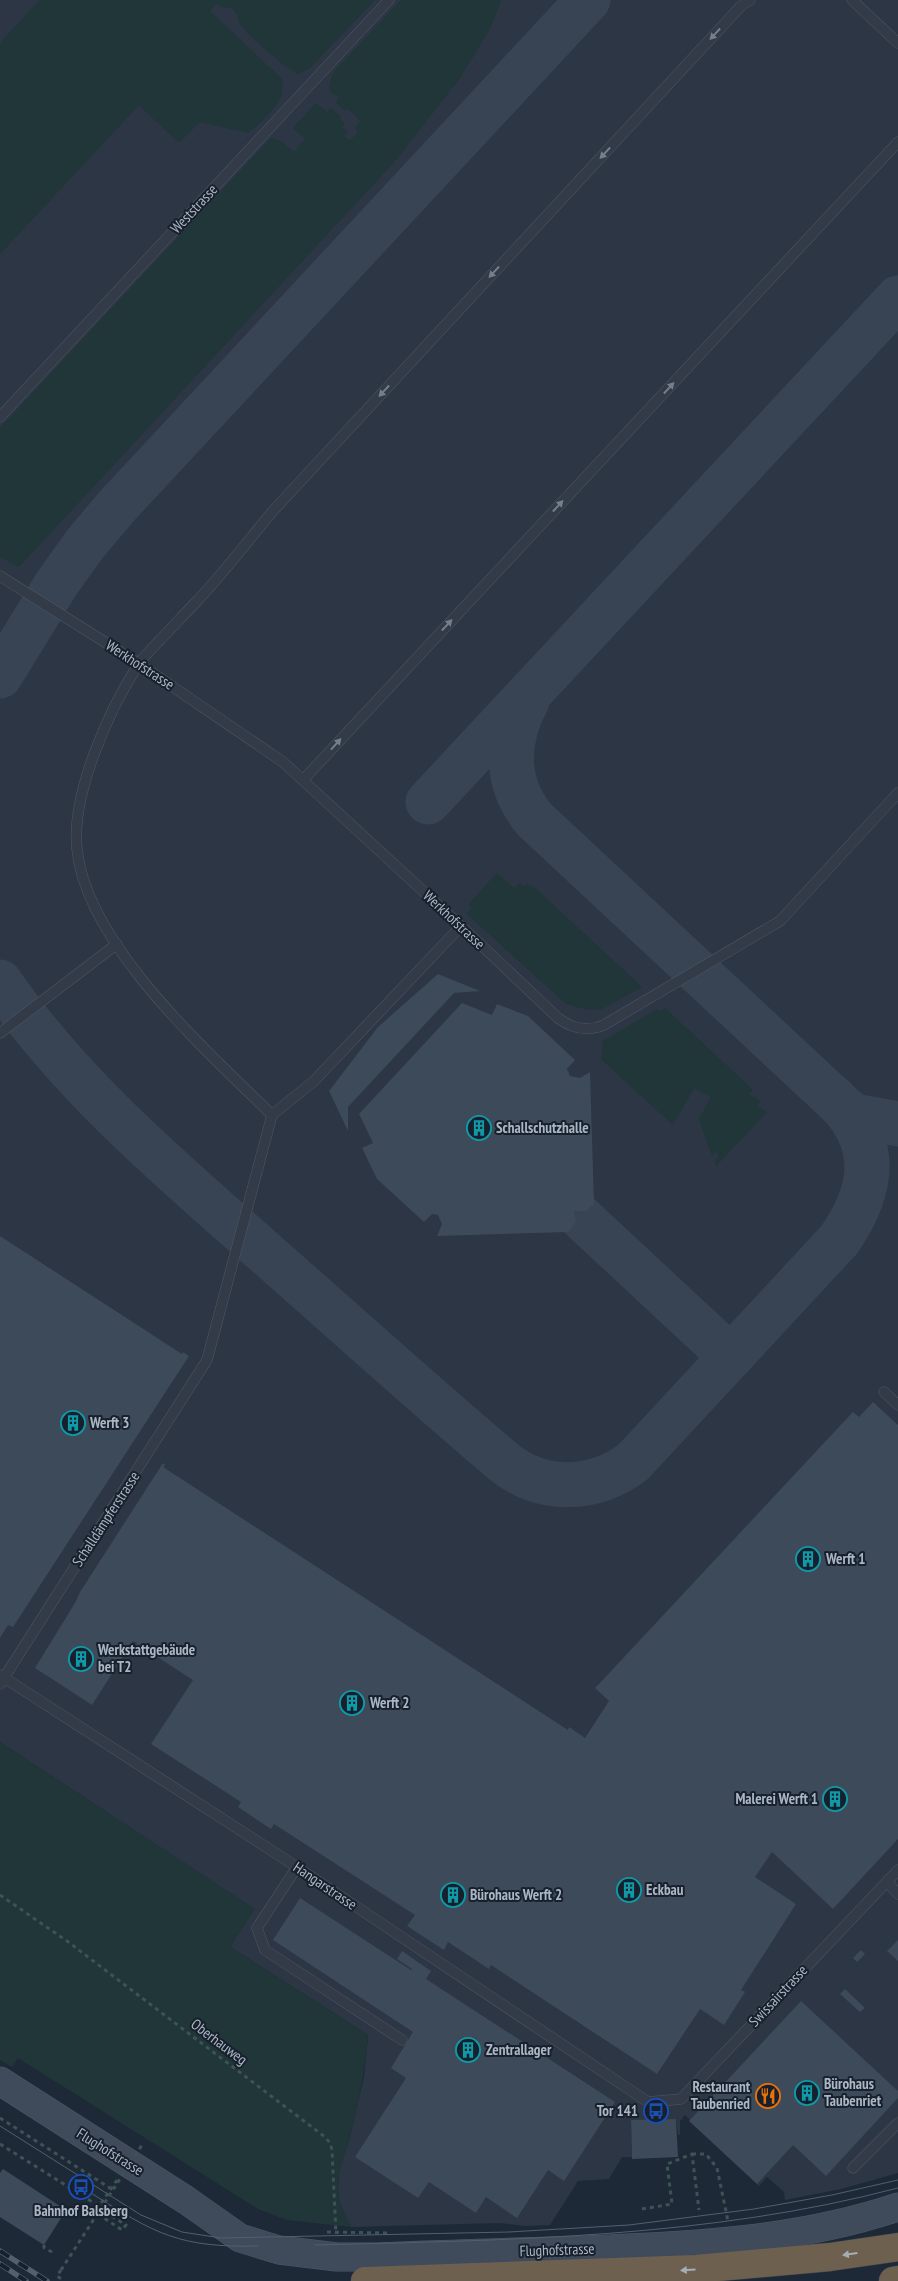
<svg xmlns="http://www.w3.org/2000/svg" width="898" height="2281" viewBox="0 0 898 2281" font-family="'PT Sans Narrow',sans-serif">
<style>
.airport{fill:#2c3644}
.green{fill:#203638}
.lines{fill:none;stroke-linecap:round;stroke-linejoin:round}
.taxiway{stroke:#384453;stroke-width:45}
.building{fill:#3c4a5a}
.service-casing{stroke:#4f5966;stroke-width:11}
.secondary-casing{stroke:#4f5966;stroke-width:29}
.motorway-casing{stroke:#3c4652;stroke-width:29}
.path{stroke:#3d5355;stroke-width:3;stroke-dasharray:4 4;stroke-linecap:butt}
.service{stroke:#323b47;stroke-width:10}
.secondary{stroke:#3f4a5b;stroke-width:28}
.motorway{stroke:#6e604e;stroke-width:28}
.tram{stroke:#535f6f;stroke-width:1}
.rail-casing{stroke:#535f6f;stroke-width:5.5}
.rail{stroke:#17202c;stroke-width:4;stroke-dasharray:11;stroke-linecap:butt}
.path-bridge{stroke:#3d5355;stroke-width:3;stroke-dasharray:4 4;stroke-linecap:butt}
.oneway{fill:#757f8c}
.oneway2{fill:#a5adb9}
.labels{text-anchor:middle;stroke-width:4;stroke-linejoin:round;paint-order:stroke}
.street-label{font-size:15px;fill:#abb6c5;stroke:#17202c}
.poi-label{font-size:15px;font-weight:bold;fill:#abb6c5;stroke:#17202c;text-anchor:start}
</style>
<rect width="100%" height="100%" fill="#1e2937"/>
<path class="airport" d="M 0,0 L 898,0 L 898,2173 L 841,2189 L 785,2200 L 784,2192 L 767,2177 L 759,2186 L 685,2115 L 680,2121 L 680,2135 L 678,2135 L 676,2119 L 631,2121 L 632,2157 L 622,2157 L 609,2179 L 578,2181 L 550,2225 L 524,2226 L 500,2223 L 351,2227 L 340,2205 L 338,2188 L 339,2169 L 349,2140 L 364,2077 L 368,2035 L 230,1947 L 254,1909 L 0,1742 Z"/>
<path class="green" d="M 40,0 L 375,0 L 310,68 L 299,74 C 289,71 246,34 241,25 C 236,18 240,15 232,8 L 222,7 L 217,4 L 210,11 L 282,79 C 287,103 264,118 249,133 L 200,122 L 179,143 L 139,105 L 0,254 L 0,43 Z
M 401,0 L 501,0 L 490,29 L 460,78 L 396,160 L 19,567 L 0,557 L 0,428 L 271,138 L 281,141 L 294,152 L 305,139 L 293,128 L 316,103 L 327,112 L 331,108 L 341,117 L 339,118 L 345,123 L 342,127 L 348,132 L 344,136 L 350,141 L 358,132 L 355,128 L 361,121 L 348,109 L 346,111 L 336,103 L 339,98 L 329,90 L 332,74 Z
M 497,873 L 514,888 L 519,883 L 524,887 L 526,884 L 535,888 L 642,987 L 602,1009 L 589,1010 L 566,1004 L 467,914 L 472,907 L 469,904 Z
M 665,1008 L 753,1090 L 749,1094 L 753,1097 L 754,1096 L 760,1102 L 757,1106 L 767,1112 L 716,1166 L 715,1161 L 719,1156 L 715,1152 L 712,1156 L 699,1119 L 711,1097 L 694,1088 L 673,1125 L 601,1059 L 603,1041 L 657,1009 L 661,1011 Z
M 0,1742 L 255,1909 L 230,1947 L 368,2035 C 365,2070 359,2104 349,2138 C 345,2155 338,2169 338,2187 C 338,2202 345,2214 351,2227 L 287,2220 L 258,2209 L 18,2058 L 12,2067 L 0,2060 Z"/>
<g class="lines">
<path class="taxiway" d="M 0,676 L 57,583 L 85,544 L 117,506 L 588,0
M 527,701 C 505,742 505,785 535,820 L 846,1110 L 855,1116 L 898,1124
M 428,802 L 898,298
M 0,982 C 71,1085 167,1166 261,1249 C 342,1320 422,1393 505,1463 C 543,1493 595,1491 633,1462 L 839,1240 C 874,1190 880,1143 834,1098
M 529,1169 L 731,1357"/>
</g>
<path class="building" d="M 438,974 L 480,991 L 454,993 L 348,1107 L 348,1131 L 329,1091 L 378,1027 Z
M 462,1003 L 492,1015 L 497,1004 L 528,1016 L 575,1060 L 567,1069 L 570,1076 L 580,1078 L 590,1072 L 594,1204 L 586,1211 L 574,1211 L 576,1221 L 569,1232 L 437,1236 L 442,1224 L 438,1215 L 432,1214 L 424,1222 L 377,1179 L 362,1148 L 373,1143 L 359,1114 Z
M 0,1236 L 182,1354 L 183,1352 L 189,1356 L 13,1627 L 8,1625 L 0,1638 Z
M 873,1402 L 898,1425 L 898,1839 L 833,1909 L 772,1852 L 755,1877 L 796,1904 L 741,1990 L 745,1992 L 724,2025 L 700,2009 L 657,2074 L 491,1965 L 489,1969 L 448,1942 L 444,1950 L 407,1926 L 415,1915 L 274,1824 L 271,1829 L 238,1807 L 241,1802 L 151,1744 L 193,1680 L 148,1651 L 143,1648 L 141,1650 L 135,1646 L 137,1643 L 133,1641 L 92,1705 L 35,1668 L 75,1603 L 80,1592 L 163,1463 L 165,1465 L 163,1467 L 568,1730 L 569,1727 L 585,1738 L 609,1701 L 595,1688 L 598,1685 L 851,1414 L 853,1412 L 859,1417 Z
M 300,1898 L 411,1970 L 412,1969 L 397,1959 L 402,1951 L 431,1971 L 426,1979 L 615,2102 L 564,2181 L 548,2170 L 517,2218 L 486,2197 L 476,2213 L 429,2182 L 418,2198 L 355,2157 L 406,2078 L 391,2068 L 413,2032 L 273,1940 Z
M 898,1940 L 898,1961 L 887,1951 Z
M 861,1950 L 865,1954 L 857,1962 L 853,1958 Z
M 845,1989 L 865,2008 L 860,2012 L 840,1994 Z
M 801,2001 L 898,2091 L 898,2098 L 826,2176 L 793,2145 L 757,2184 L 689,2121 Z
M 676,2119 L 678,2157 L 632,2159 L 631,2120 Z
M 3,2169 L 66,2210 L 44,2245 L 0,2217 L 0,2173 Z"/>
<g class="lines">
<defs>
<path id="service" d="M 852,0 L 898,43
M 0,417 L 389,0
M 0,576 L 138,663 L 283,762 L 461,926 L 558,1018 C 573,1029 587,1032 604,1025 L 780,921 L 898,793
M 303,780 L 898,142
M 0,1033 L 117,944
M 272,1115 C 207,1051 86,944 77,849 C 71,794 109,710 138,665 C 143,657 151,650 158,642 C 172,628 185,613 199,599 C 225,571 248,541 272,512 L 741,6 L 750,0
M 884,1392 L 898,1405
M 0,1675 L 297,1867 L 648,2102 L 681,2099 L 898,1870
M 0,1684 L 207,1360 L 272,1115 L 314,1081 L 461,926
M 297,1867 L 257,1928 L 265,1950 L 402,2040
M 887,1882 L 898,1894
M 853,2168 L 898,2123"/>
<path id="secondary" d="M 0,2081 L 186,2200 L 240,2238 L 279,2250 L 337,2257 L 377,2257 C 446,2254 515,2252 584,2250 C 690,2246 797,2241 898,2207"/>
<path id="motorway" d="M 365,2281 L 696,2269 L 830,2257 L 898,2247
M 893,2281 L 898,2280"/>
</defs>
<use href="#service" class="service-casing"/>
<use href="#secondary" class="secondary-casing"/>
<use href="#motorway" class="motorway-casing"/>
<path class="path" d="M 0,1895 L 67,1941 L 325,2137 L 330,2143 L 332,2150 L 336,2234
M 692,2154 L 706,2154 L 717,2168 L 728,2221
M 642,2209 L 672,2204 L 667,2164 L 692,2154 L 699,2210
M 90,2211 L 95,2212 L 117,2180
M 98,2214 L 122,2230 L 126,2225 L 105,2212
M 327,2232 L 388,2233
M 44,2245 L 44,2248 L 54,2253
M 61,2270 L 57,2276 L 64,2281"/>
<use href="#service" class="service"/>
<use href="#secondary" class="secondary"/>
<use href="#motorway" class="motorway"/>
<path class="tram" d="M 0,2126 L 141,2215 L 182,2232 L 221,2238 L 509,2232 L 629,2225 L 754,2209 L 832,2195 L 898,2180
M 91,2193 C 155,2234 180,2248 258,2246
M 315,2245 C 511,2240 708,2238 898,2188"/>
<defs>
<path id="rail" d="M 0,2251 L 47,2281
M 0,2264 L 26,2281"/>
</defs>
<use href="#rail" class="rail-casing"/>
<use href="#rail" class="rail"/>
<path class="path-bridge" d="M 0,2118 L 113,2190
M 0,2144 L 102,2208
M 61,2270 L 142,2145"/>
</g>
<defs><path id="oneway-solid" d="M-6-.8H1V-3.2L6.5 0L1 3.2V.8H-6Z" transform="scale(1.25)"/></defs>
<g class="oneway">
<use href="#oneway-solid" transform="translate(715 34) rotate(133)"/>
<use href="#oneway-solid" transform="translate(605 153) rotate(133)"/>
<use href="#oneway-solid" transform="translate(494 272) rotate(133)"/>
<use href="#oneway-solid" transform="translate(669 388) rotate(-47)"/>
<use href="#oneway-solid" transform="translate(384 391) rotate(133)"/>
<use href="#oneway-solid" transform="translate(558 506) rotate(-47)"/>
<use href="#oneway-solid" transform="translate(447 625) rotate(-47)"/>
<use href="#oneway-solid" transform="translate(336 744) rotate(-48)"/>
</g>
<g class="oneway2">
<use href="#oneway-solid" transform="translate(850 2254) rotate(172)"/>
<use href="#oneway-solid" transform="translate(688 2270) rotate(177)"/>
</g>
<defs>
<symbol id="building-ring" viewBox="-11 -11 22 22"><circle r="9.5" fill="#17202c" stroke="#0f9aa8" stroke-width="1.5"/><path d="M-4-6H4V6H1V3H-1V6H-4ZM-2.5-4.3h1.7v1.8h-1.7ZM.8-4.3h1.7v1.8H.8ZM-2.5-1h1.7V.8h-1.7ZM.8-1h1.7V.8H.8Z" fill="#0f9aa8"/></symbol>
<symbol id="restaurant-ring" viewBox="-11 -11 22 22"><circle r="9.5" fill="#17202c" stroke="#e8710a" stroke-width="1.5"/><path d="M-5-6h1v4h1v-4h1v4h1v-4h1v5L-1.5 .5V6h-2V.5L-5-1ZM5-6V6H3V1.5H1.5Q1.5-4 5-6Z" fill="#e8710a"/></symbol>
<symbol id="bus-ring" viewBox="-11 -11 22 22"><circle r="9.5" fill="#17202c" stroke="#1a4fb4" stroke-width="1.5"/><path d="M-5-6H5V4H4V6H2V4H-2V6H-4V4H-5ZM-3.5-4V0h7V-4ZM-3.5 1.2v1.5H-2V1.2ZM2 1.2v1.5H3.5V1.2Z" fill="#1a4fb4"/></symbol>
</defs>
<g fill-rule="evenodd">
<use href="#building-ring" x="465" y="1114" width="28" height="28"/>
<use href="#building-ring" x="59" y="1409" width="28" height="28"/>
<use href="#building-ring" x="794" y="1545" width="28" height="28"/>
<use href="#building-ring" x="67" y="1645" width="28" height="28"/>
<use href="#building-ring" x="338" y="1689" width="28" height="28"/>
<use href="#building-ring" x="821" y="1785" width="28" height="28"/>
<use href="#building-ring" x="615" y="1876" width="28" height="28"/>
<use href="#building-ring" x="439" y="1881" width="28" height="28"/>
<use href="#building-ring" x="454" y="2036" width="28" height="28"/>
<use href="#building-ring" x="793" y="2079" width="28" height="28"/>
<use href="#restaurant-ring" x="754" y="2082" width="28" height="28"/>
<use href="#bus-ring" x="642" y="2097" width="28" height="28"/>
<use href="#bus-ring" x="67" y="2173" width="28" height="28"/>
</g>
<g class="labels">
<g class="street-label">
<text transform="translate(194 209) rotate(-47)" y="5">Weststrasse</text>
<text transform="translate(140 665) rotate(33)" y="5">Werkhofstrasse</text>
<text transform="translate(454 920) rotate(43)" y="5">Werkhofstrasse</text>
<text transform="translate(106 1519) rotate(-57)" y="5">Schalldämpferstrasse</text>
<text transform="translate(325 1886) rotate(34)" y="5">Hangarstrasse</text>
<text transform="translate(778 1996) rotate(-47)" y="5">Swissairstrasse</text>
<text transform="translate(219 2042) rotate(37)" y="5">Oberhauweg</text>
<text transform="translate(110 2152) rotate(32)" y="5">Flughofstrasse</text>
<text transform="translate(557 2250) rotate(-2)" y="5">Flughofstrasse</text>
</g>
<g class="poi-label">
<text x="496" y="1133">Schallschutzhalle</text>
<text x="90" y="1428">Werft 3</text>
<text x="826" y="1564">Werft 1</text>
<text x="98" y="1655">Werkstattgebäude<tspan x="98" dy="17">bei T2</tspan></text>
<text x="370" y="1708">Werft 2</text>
<text x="818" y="1804" text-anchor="end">Malerei Werft 1</text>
<text x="646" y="1895">Eckbau</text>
<text x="470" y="1900">Bürohaus Werft 2</text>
<text x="486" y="2055">Zentrallager</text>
<text x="824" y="2089">Bürohaus<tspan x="824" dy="17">Taubenriet</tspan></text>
<text x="750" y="2092" text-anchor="end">Restaurant<tspan x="750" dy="17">Taubenried</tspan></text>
<text x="638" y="2116" text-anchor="end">Tor 141</text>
<text x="81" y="2216" text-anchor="middle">Bahnhof Balsberg</text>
</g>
</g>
</svg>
